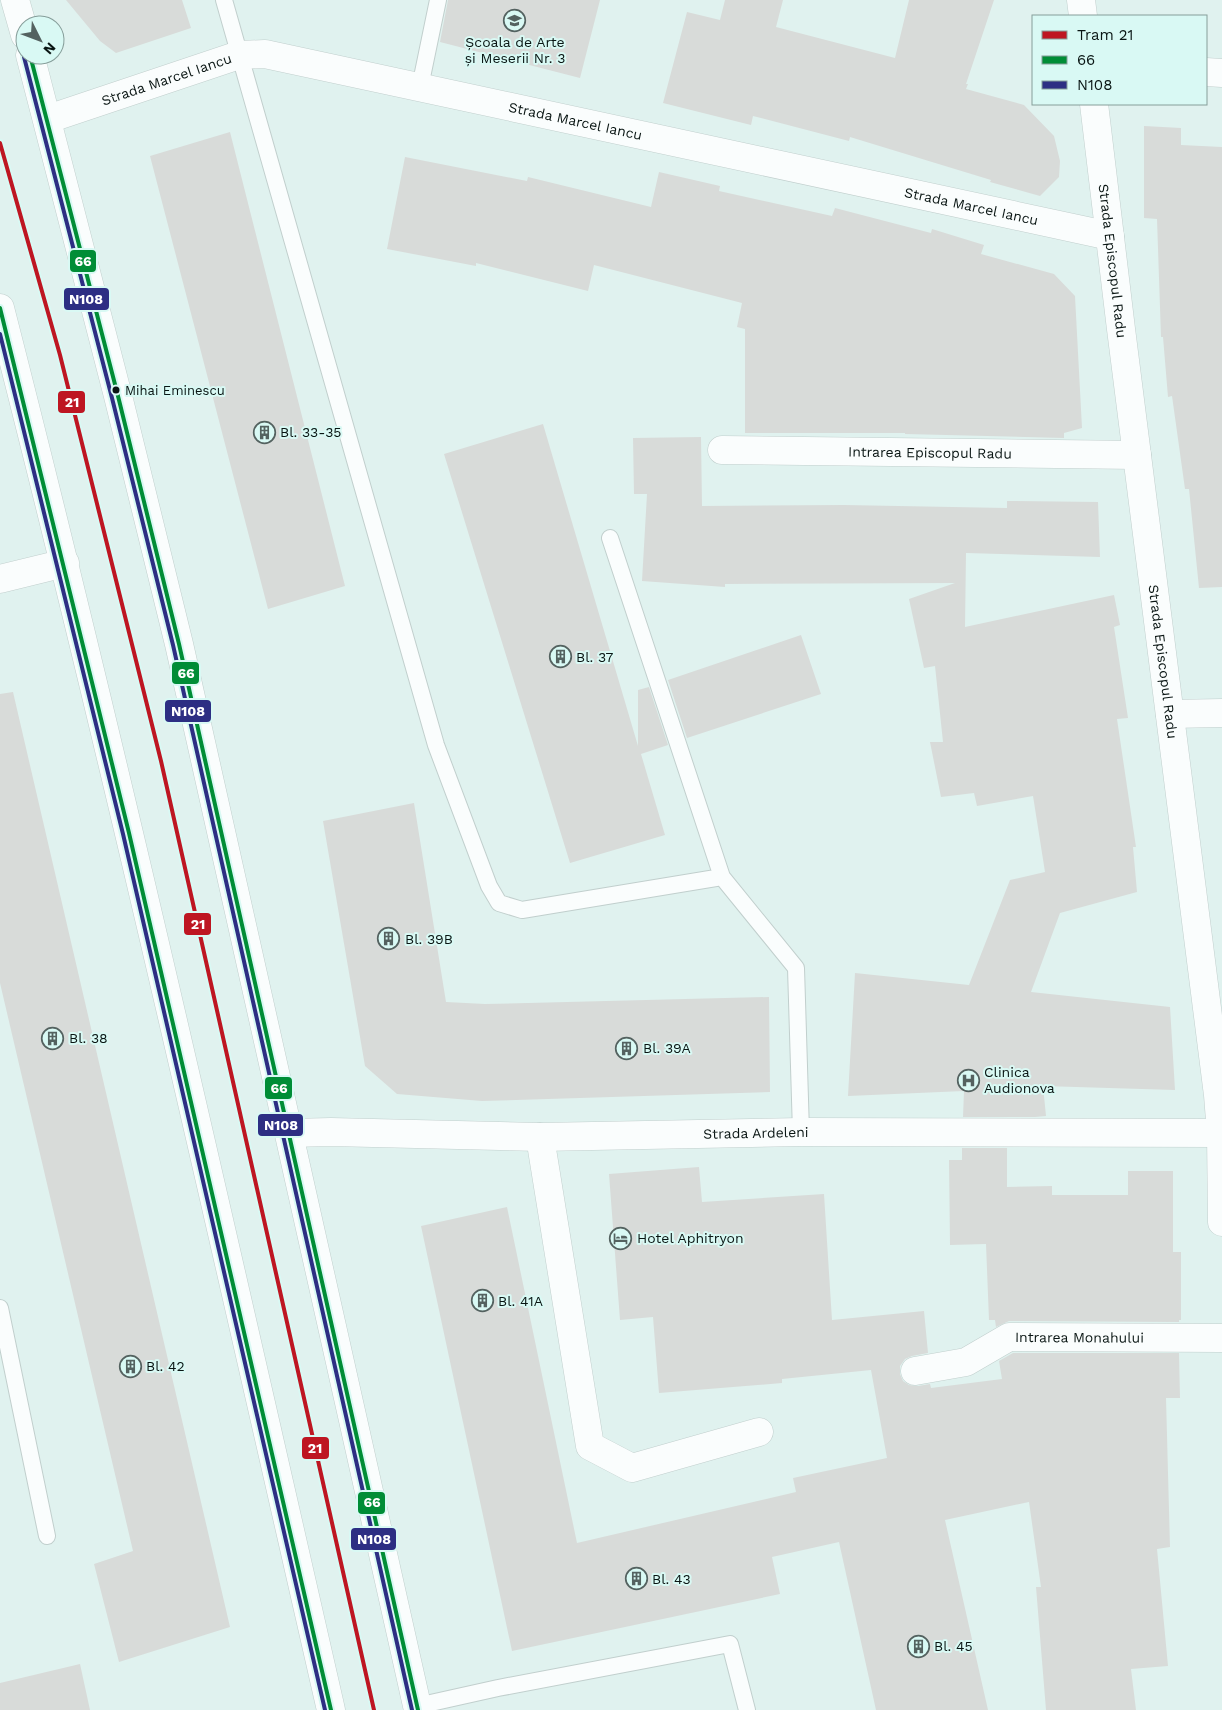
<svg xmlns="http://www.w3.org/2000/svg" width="1222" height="1710" viewBox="0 0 1222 1710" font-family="'Work Sans',sans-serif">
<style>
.building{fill:#d8dbd9}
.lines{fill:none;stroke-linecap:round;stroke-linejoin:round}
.lane-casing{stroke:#c1cfcd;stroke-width:18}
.street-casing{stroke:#c1cfcd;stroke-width:29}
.primary-casing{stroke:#c1cfcd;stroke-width:29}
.lane{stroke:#fafdfd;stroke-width:16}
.street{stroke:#fafdfd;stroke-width:28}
.primary{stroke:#fafdfd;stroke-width:28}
.bus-1-casing{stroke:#d9f9f4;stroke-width:8}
.bus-2-casing{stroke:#d9f9f4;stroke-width:8}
.bus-1{stroke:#008d36;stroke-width:4}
.bus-2{stroke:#2d2e83;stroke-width:4}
.tram-1-casing{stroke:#d9f9f4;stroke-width:8}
.tram-1{stroke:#be1622;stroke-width:4}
.bus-dot{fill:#091513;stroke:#d9f9f4;stroke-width:2}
.labels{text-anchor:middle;stroke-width:4;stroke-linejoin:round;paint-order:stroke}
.bus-label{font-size:13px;fill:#091513;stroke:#d9f9f4;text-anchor:start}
.poi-label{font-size:14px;fill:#091513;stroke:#d9f9f4;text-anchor:start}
.street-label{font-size:14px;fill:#091513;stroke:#d9f9f4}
.line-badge{stroke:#d9f9f4;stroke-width:2}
.badge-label{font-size:14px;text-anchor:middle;font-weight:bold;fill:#fff}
</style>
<rect width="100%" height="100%" fill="#e0f2ef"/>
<path class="building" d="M 66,0 L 182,0 L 191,28 L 116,53 L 100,41 Z
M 448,0 L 600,0 L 580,78 L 440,42 Z
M 725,0 L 783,0 L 776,27 L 895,58 L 909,0 L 994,0 L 966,84 L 968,84 L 966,89 L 1024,105 L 1054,136 L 1060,161 L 1059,177 L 1040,196 L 990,182 L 991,180 L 850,137 L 849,141 L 753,116 L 751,125 L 663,103 L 687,12 L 720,20 Z
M 1144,126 L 1181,128 L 1181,145 L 1222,147 L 1222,587 L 1199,588 L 1189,489 L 1185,489 L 1172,396 L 1168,397 L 1163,337 L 1161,337 L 1157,219 L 1144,218 Z
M 230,132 L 345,586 L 268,609 L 150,156 Z
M 405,157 L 527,181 L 528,177 L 651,207 L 659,172 L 720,186 L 719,191 L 832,216 L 835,208 L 931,233 L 932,229 L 984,245 L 981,254 L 1054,274 L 1075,296 L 1082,428 L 1064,433 L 1064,438 L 905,434 L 905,433 L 745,433 L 745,329 L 737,327 L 742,303 L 594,265 L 588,291 L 476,263 L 476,266 L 387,249 Z
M 543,424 L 638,746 L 638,690 L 649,687 L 668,745 L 641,754 L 665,835 L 570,863 L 444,454 Z
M 701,437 L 702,506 L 844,505 L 1007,508 L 1007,501 L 1098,502 L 1100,557 L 966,553 L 965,627 L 1114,595 L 1120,625 L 1114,627 L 1128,718 L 1117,719 L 1136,847 L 1133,847 L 1137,892 L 1060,913 L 1031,992 L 1170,1007 L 1175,1090 L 1043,1086 L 1046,1116 L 1035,1117 L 963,1117 L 964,1091 L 848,1096 L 855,973 L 969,985 L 1010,880 L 1045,872 L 1033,796 L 977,806 L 974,793 L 941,797 L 930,742 L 943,742 L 935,666 L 924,668 L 909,599 L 955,583 L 725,584 L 725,587 L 642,581 L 647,494 L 634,494 L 633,438 Z
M 801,635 L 821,694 L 687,738 L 668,680 Z
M 13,692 L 230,1627 L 119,1662 L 94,1564 L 133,1551 L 0,983 L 0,694 Z
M 414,803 L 446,1002 L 485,1004 L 769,997 L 770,1092 L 482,1101 L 397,1094 L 365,1066 L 323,821 Z
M 962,1148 L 1007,1148 L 1007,1187 L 1052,1186 L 1052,1195 L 1128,1195 L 1128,1171 L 1173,1171 L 1173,1252 L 1181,1252 L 1181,1320 L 1179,1320 L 1179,1322 L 1009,1321 L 996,1327 L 995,1320 L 989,1320 L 986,1244 L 950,1245 L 949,1160 L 962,1160 Z
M 699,1167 L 702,1202 L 824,1194 L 832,1320 L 924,1311 L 928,1353 L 912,1356 L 905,1359 L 900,1366 L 900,1374 L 903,1381 L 909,1385 L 918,1386 L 930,1384 L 931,1388 L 1002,1379 L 999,1361 L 1013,1353 L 1179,1353 L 1180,1398 L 1166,1398 L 1170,1547 L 1157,1549 L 1168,1666 L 1131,1669 L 1136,1710 L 1046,1710 L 1036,1587 L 1041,1587 L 1029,1502 L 945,1520 L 988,1710 L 876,1710 L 839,1542 L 772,1557 L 780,1594 L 512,1651 L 421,1226 L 507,1207 L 577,1543 L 796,1492 L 793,1478 L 887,1458 L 871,1370 L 782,1379 L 782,1383 L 659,1393 L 653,1317 L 620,1320 L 609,1174 Z
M 80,1664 L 90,1710 L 0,1710 L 0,1683 Z"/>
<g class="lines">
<defs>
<path id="lane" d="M 224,0 L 436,745 L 489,886 L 499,903 L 522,910 L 722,877 L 796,968 L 801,1132
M 420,87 L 438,0
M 610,538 L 722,877
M 0,1308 L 47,1536
M 417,1706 L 498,1688 L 730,1644 L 747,1710"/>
<g id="street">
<path d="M 1081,0 L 1083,16"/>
<path d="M 1206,72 L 1222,73"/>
<path id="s1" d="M 1094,104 L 1121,329 L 1218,1095 L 1221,1133 L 1222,1222"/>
<path id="s2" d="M 48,119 L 239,55 L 265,54 L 1110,236"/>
<path id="s3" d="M 722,450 L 1137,455"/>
<path d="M 0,579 L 65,563"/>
<path d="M 1170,714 L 1222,713"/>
<path id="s4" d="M 290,1133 L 331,1132 L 540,1137 L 801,1132 L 1222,1133"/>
<path d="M 540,1137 L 590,1446 L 632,1468 L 759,1432"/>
<path id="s5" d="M 915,1371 L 966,1362 L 1009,1337 L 1222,1338"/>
</g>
<path id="primary" d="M 15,0 L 25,35
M 30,55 L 118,396 L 179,644 L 418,1710
M 0,308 C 119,773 224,1242 331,1710"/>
</defs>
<use href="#lane" class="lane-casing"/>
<use href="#street" class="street-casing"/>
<use href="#primary" class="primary-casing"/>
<use href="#lane" class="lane"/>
<use href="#street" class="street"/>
<use href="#primary" class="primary"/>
<defs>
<path id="bus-1" d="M 30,55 L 118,396 L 179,644 L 418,1710
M 0,308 L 129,833 L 331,1710"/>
<path id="bus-2" d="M 24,57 L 112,398 L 173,645 L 412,1710
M 0,334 L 123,834 L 325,1710"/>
</defs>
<use href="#bus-1" class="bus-1-casing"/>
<use href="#bus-2" class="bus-2-casing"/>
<use href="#bus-1" class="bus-1"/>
<use href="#bus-2" class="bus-2"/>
<defs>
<path id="tram-1" d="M 0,143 L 60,355 L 161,761 L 374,1710"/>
</defs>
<use href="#tram-1" class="tram-1-casing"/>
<use href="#tram-1" class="tram-1"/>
</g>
<defs>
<symbol id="school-ring" viewBox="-11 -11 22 22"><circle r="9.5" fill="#d9f9f4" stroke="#546260" stroke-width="1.5"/><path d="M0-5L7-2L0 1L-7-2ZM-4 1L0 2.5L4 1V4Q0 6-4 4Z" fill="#546260"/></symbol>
<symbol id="building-ring" viewBox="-11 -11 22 22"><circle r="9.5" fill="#d9f9f4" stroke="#546260" stroke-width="1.5"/><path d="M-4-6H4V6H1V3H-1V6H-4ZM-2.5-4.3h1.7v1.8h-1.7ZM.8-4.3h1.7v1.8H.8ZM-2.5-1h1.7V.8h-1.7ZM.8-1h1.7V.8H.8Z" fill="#546260"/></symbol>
<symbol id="hospital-ring" viewBox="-11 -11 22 22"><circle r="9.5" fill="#d9f9f4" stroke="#546260" stroke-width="1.5"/><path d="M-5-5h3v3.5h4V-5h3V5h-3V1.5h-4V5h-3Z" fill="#546260"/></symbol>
<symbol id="hotel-ring" viewBox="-11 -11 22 22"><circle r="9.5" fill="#d9f9f4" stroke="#546260" stroke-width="1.5"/><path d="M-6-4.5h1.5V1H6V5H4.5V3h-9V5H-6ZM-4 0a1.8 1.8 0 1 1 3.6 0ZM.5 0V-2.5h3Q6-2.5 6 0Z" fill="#546260"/></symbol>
</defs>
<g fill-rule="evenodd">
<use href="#school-ring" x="502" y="8" width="25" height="25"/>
<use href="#building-ring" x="252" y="420" width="25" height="25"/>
<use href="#building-ring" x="548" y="644" width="25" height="25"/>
<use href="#building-ring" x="376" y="926" width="25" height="25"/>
<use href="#building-ring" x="40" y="1026" width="25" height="25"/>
<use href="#building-ring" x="614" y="1036" width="25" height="25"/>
<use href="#hospital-ring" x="956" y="1068" width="25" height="25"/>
<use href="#hotel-ring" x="608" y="1226" width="25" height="25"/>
<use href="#building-ring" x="470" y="1288" width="25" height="25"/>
<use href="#building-ring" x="118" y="1354" width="25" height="25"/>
<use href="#building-ring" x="624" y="1566" width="25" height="25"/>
<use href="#building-ring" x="906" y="1634" width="25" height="25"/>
</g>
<circle class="bus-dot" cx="116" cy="390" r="4.5"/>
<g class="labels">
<g class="bus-label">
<text x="125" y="395">Mihai Eminescu</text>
</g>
<g class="poi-label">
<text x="515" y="47" text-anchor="middle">Școala de Arte<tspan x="515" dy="16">și Meserii Nr. 3</tspan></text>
<text x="280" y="437">Bl. 33-35</text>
<text x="576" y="662">Bl. 37</text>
<text x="405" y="944">Bl. 39B</text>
<text x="69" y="1043">Bl. 38</text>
<text x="643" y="1053">Bl. 39A</text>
<text x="984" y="1077">Clinica<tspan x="984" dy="16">Audionova</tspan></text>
<text x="637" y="1243">Hotel Aphitryon</text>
<text x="498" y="1306">Bl. 41A</text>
<text x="146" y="1371">Bl. 42</text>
<text x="652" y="1584">Bl. 43</text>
<text x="934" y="1651">Bl. 45</text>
</g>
<g class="street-label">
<text dy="5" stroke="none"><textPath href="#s2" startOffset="125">Strada Marcel Iancu</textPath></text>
<text dy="5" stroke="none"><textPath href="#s2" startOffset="545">Strada Marcel Iancu</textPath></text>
<text dy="5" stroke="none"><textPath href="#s2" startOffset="950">Strada Marcel Iancu</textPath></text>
<text dy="5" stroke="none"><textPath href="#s1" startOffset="158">Strada Episcopul Radu</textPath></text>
<text dy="5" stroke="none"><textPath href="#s3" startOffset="208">Intrarea Episcopul Radu</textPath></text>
<text dy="5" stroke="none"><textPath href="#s1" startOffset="562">Strada Episcopul Radu</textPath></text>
<text dy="5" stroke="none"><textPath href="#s4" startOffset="466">Strada Ardeleni</textPath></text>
<text dy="5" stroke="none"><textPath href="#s5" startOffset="172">Intrarea Monahului</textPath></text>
</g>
</g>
<g class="line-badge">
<rect x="69" y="249" width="28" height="24" rx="5" fill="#008d36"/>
<rect x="63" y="287" width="47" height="24" rx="5" fill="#2d2e83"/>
<rect x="57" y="390" width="29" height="24" rx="5" fill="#be1622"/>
<rect x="171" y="661" width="29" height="24" rx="5" fill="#008d36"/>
<rect x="164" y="699" width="48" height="24" rx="5" fill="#2d2e83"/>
<rect x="183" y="912" width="29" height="24" rx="5" fill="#be1622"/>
<rect x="264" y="1076" width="29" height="24" rx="5" fill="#008d36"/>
<rect x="257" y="1113" width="47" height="24" rx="5" fill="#2d2e83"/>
<rect x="301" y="1436" width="29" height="24" rx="5" fill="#be1622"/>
<rect x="357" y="1491" width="29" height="24" rx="5" fill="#008d36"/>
<rect x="350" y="1527" width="47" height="24" rx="5" fill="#2d2e83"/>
</g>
<g class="badge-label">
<text x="83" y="266">66</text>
<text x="86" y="304">N108</text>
<text x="72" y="407">21</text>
<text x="186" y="678">66</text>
<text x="188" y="716">N108</text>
<text x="198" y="929">21</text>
<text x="279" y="1093">66</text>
<text x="281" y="1130">N108</text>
<text x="315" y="1453">21</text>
<text x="372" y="1507">66</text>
<text x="374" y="1544">N108</text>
</g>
<rect x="1032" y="15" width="175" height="90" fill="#d9f9f4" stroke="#869e9a"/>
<rect x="1042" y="31" width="25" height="8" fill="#be1622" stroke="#869e9a"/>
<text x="1077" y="40" font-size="15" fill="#091513">Tram 21</text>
<rect x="1042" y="56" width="25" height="8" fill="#008d36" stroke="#869e9a"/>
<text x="1077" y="65" font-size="15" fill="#091513">66</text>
<rect x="1042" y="81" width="25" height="8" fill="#2d2e83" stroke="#869e9a"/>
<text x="1077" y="90" font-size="15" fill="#091513">N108</text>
<g transform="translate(40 40) rotate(132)"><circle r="24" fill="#d9f9f4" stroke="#869e9a"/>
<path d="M0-4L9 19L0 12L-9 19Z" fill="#546260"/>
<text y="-8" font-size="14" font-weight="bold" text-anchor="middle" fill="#091513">N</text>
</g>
</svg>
